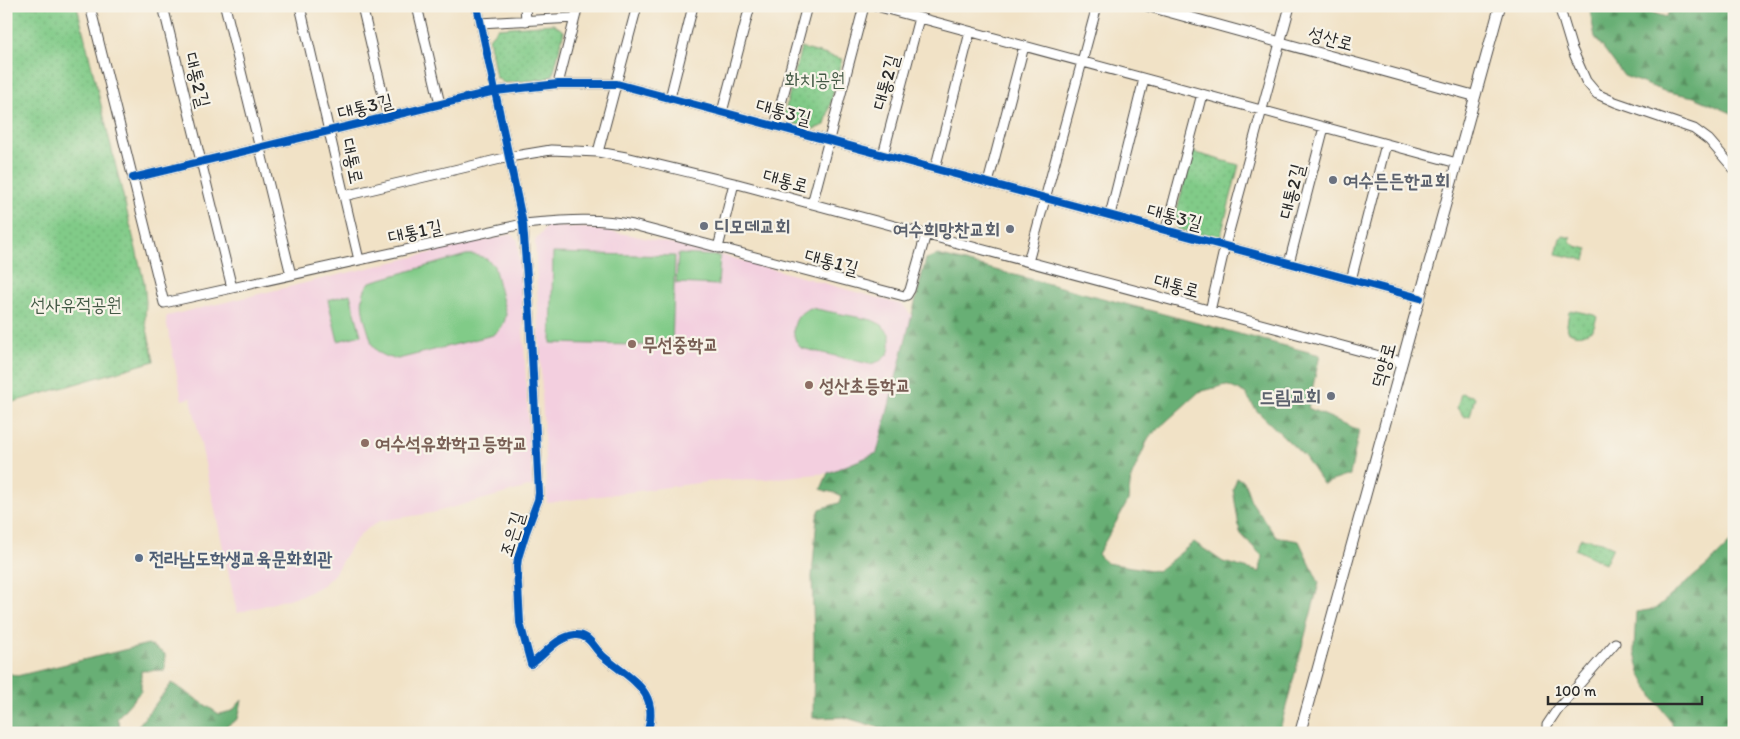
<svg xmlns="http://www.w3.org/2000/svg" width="1740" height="739" viewBox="0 0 1740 739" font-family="Itim,'Poor Story',sans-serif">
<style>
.built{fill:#f3cfdf}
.grass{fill:#81cb88;stroke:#567b5a}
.forest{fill:url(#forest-firs);stroke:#4a6d50}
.park{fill:url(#park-dots);stroke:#567b5a}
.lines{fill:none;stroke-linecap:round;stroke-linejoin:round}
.minor-casing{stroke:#494642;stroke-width:11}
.tertiary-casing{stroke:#494642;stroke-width:12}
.minor{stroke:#fff;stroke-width:9}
.tertiary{stroke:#fff;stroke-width:10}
.cycleway-casing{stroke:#f7f3e8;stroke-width:11}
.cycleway{stroke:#0057b8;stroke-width:8}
.worship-dot{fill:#6b7280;stroke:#f7f3e8;stroke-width:2}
.education-dot{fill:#8d6e63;stroke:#f7f3e8;stroke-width:2}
.service-dot{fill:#5c6f8a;stroke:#f7f3e8;stroke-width:2}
.labels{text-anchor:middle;stroke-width:4.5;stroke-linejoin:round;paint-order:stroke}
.street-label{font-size:19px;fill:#2b2b2b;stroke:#f7f3e8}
.park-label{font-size:19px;fill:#455b47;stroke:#f7f3e8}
.worship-label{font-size:19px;font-weight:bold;fill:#5b616d;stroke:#f7f3e8;text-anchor:start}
.education-label{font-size:19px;font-weight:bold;fill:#785e54;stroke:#f7f3e8;text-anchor:start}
.service-label{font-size:19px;font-weight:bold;fill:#4e5e75;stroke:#f7f3e8;text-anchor:start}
</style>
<defs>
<pattern id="forest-firs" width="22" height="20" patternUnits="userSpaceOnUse" patternTransform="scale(1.25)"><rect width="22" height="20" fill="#68af74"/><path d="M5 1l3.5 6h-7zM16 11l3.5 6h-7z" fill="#568f5f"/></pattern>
<pattern id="park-dots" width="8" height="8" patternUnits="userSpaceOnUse" patternTransform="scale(1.25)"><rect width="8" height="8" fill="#81cb88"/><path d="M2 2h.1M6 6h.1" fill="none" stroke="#70ae76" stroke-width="1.8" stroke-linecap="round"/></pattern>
</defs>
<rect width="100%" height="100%" fill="#f7f3e8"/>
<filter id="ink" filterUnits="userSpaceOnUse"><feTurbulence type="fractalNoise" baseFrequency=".02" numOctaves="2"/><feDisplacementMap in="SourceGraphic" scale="10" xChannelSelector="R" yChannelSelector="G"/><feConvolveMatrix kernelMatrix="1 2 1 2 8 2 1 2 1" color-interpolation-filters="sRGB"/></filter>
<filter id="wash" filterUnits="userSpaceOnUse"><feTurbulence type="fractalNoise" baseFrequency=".0096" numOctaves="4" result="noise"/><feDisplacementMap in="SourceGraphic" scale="20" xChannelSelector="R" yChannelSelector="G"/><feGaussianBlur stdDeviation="1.12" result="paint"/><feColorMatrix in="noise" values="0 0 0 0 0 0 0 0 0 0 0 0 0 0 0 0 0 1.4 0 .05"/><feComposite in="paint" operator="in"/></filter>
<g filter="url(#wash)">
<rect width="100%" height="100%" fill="#f1e2c6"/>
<path class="built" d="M 547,226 L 588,228 L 631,235 L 725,256 L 903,305 L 912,316 L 877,454 L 828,473 L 766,479 L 721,480 L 547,503 L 535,241 Z
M 510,234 L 518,240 L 532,486 L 432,513 L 379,521 L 363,532 L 353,543 L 334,574 L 324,584 L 306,594 L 237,613 L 191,398 L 182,400 L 166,320 L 167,316 Z"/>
<path class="grass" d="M 553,253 L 675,256 L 672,346 L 551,343 Z
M 678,254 L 720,256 L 718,285 L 676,283 Z
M 466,255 C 477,254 487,257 494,266 L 506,314 C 505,323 501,330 493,335 L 398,359 C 387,358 377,354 372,344 C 367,324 354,300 370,282 Z
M 350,294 L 361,335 L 338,341 L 328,300 Z
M 811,308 L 872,320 L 882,325 L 890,335 L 890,348 L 888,354 L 880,361 L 870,364 L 801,348 C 788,335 793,313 811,308 Z"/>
<path class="forest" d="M 1589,6 L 1631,6 L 1666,17 L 1672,6 L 1734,6 L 1734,114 L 1694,97 L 1664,91 L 1624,76 L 1595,37 Z
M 938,255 L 1320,355 L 1308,408 L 1359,430 L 1350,475 L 1323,484 L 1305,457 L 1257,411 L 1245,393 L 1226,385 L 1199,392 L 1149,437 L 1131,478 L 1128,501 L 1098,554 L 1106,563 L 1158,571 L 1194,542 L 1223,562 L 1260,572 L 1262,556 L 1240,533 L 1233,489 L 1237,478 L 1244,481 L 1251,501 L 1276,537 L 1299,541 L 1319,583 L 1279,733 L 891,733 L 887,730 L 844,717 L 813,718 L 814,637 L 812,577 L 817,517 L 820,509 L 839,503 L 841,496 C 835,491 828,493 821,489 L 828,473 L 877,453 L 926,259 Z
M 1734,539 L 1734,733 L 1675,733 L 1671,721 L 1654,699 L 1640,673 L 1634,648 L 1636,612 L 1655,609 L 1711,562 Z
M 148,644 L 165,654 L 165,670 L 141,671 L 141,691 L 117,718 L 121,730 L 137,727 L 172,683 L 219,714 L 232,711 L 242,700 L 238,719 L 215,733 L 6,733 L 6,672 L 17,676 Z"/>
<path class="park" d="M 6,6 L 77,6 L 144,282 L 146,302 L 145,320 L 154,361 L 6,404 Z
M 553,24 L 564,31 L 553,75 L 547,79 L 504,83 L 496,77 L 489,38 L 498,28 Z
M 801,48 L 842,59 L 825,125 L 814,129 L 791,123 L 784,115 Z
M 1192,152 L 1239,165 L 1221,235 L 1214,239 L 1179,230 L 1174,222 Z
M 1564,236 L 1571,238 L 1570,241 L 1575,246 L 1588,249 L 1585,260 L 1556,254 L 1560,238 Z
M 1571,310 L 1594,315 L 1597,317 L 1593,329 C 1584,335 1577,337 1568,331 L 1567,325 L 1569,311 Z
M 1461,393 L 1475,397 L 1470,416 L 1464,417 L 1457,408 Z
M 1581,538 L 1602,542 L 1613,547 L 1605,564 L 1575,549 Z"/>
</g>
<g filter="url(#ink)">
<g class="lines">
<defs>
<path id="minor" d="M 90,6 L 164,303 L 523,224 C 560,221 596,217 633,225 L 904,296 L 907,295 L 910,290 L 926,234
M 163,6 L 232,288
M 225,6 L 291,275
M 300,6 L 344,196 L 509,157 L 551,150 L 598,152 L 626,157 L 734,183 L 1402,362
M 362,6 L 388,117
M 417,6 L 440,104
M 477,6 L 523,224 L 530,316 L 539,493 L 538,500 L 526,532 L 518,558 L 517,567 L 520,623 L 531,664 C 546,654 556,637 575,635 C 591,634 594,650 604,657 C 631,680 661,691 647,733
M 525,6 L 526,21
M 876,6 L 1457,163
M 1559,6 L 1572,49 L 1586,81 L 1597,94 L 1615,102 L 1694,129 L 1709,140 L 1734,169
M 480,23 L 575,18
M 558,84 L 578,6
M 670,98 L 693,6
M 722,112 L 750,6
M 775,126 L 807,6
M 598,152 L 637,6
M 883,155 L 919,18
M 935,169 L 970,32
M 133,178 L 495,91 L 558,84 L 617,84 L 1420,298
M 988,183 L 1024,46
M 344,196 L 359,260
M 812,204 L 864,6
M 1110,215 L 1144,79
M 1166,230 L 1202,94
M 718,248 L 734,183
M 1028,262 L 1097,6
M 1289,263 L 1324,127
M 1351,280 L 1386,144
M 1210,311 L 1225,246 L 1290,6
M 1547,733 L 1547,725 L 1557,710 L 1615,643"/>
<path id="tertiary" d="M 1148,6 L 1475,96
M 1300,733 L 1500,6"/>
</defs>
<use href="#minor" class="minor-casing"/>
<use href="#tertiary" class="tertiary-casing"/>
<use href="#minor" class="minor"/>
<use href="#tertiary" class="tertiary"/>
<defs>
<path id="cycleway" d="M 477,6 L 523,224 L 530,316 L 539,493 L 538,500 L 526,532 L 518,558 L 517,567 L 520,623 L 531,664 C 546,654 556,637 575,635 C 591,634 594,650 604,657 C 631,680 661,691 647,733
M 133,178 L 495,91 L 558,84 L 617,84 L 1420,298"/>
</defs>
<use href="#cycleway" class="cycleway-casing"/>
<use href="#cycleway" class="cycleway"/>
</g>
</g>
<g class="worship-dot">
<circle cx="1333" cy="180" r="5"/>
<circle cx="704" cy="226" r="5"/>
<circle cx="1010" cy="229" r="5"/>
<circle cx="1331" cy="396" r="5"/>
</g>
<g class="education-dot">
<circle cx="632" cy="344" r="5"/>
<circle cx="809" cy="385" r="5"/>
<circle cx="365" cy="443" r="5"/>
</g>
<circle class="service-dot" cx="139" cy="558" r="5"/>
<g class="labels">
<g class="street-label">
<text transform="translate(1331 38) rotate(15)" y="7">성산로</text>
<text transform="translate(198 80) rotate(76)" y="7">대통2길</text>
<text transform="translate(885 82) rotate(-75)" y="7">대통2길</text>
<text transform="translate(365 106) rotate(-14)" y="7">대통3길</text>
<text transform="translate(784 111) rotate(15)" y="7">대통3길</text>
<text transform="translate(353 161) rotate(78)" y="7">대통로</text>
<text transform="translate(786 180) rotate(15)" y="7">대통로</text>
<text transform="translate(1291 191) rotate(-76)" y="7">대통2길</text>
<text transform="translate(1175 216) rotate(15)" y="7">대통3길</text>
<text transform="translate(415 231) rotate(-12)" y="7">대통1길</text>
<text transform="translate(832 261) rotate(15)" y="7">대통1길</text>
<text transform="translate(1177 285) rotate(15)" y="7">대통로</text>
<text transform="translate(1383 365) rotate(-75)" y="7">덕양로</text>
<text transform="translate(511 534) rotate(-73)" y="7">조은길</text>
</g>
<g class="park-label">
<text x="815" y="86">화치공원</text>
<text x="76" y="311">선사유적공원</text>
</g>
<g class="worship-label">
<text x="1343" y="187">여수든든한교회</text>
<text x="714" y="233">디모데교회</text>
<text x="1000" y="236" text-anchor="end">여수희망찬교회</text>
<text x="1321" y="403" text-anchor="end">드림교회</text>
</g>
<g class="education-label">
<text x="642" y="351">무선중학교</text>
<text x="819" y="392">성산초등학교</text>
<text x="375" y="450">여수석유화학고등학교</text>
</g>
<g class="service-label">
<text x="149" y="565">전라남도학생교육문화회관</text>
</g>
</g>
<rect width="1740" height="739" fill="none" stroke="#f7f3e8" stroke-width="25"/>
<path d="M1548 696v8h154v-8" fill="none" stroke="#2b2b2b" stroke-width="2.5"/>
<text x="1555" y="696" font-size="15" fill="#2b2b2b" stroke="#f7f3e8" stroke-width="4" paint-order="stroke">100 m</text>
</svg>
